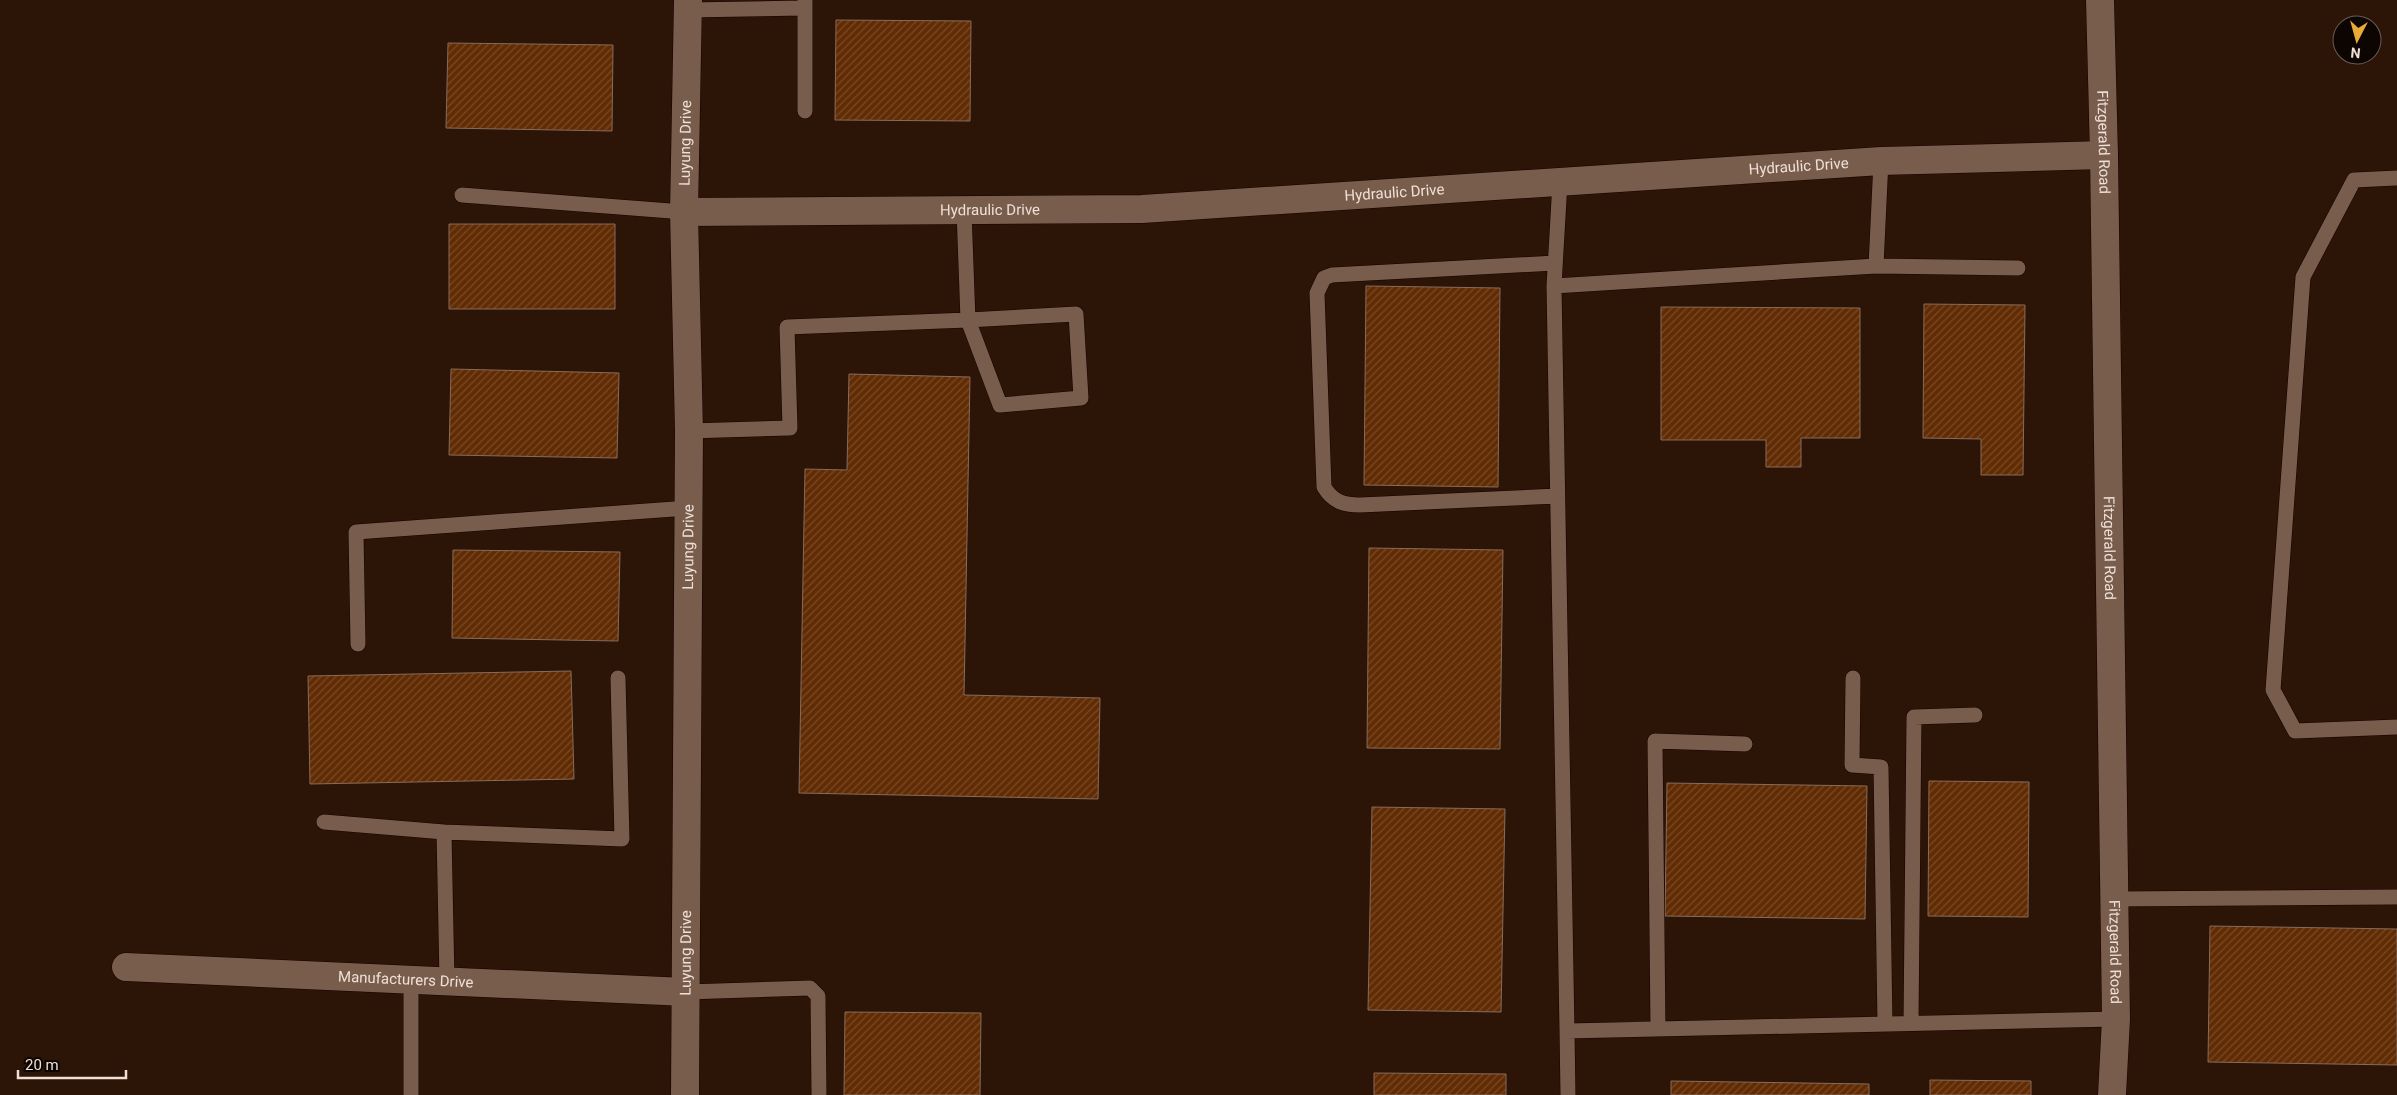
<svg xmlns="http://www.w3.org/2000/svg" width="2397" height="1095" viewBox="0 0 2397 1095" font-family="Roboto,sans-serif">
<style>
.building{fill:url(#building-hatch);stroke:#886b5b}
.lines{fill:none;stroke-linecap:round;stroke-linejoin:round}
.lane-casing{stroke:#130200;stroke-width:16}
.street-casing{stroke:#130200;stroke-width:29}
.lane{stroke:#785c4c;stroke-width:15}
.street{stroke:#785c4c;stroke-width:28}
.labels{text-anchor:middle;stroke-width:4.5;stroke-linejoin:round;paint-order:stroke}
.street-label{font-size:15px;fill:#efdfd6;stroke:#0d0502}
</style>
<defs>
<pattern id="building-hatch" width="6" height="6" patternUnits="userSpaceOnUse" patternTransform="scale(1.25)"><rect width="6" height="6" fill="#612c03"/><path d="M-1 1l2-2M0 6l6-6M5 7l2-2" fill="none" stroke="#784a27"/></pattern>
</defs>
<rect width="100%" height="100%" fill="#2c1507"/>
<path class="building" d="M 836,20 L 971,21 L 970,121 L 835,120 Z
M 448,43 L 613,45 L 612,131 L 446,128 Z
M 449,224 L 615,224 L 615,309 L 449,309 Z
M 1366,286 L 1500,288 L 1498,487 L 1364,485 Z
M 1924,304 L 2025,305 L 2023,475 L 1981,475 L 1981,439 L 1923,438 Z
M 1661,307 L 1860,308 L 1860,438 L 1801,438 L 1801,467 L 1766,467 L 1766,440 L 1661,440 Z
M 451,369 L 619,373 L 617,458 L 449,455 Z
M 849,374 L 970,377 L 964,695 L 1100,698 L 1098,799 L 799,793 L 805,469 L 847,470 Z
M 1369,548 L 1503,550 L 1500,749 L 1367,748 Z
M 453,550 L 620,552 L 618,641 L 452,638 Z
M 571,671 L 574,779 L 310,784 L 308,676 Z
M 1929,781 L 2029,782 L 2028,917 L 1928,916 Z
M 1667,783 L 1867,786 L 1865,919 L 1665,916 Z
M 1372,807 L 1505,809 L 1501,1012 L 1368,1010 Z
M 2210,926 L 2397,929 L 2397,1065 L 2208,1062 Z
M 845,1012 L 981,1013 L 980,1095 L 844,1095 Z
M 1374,1073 L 1506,1074 L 1506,1095 L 1374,1095 Z
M 1930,1080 L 2031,1081 L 2031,1095 L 1930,1095 Z
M 1671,1081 L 1869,1084 L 1869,1095 L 1671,1095 Z"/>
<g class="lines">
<defs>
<path id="lane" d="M 805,0 L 805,111
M 688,10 L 804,8
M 2397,178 L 2354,180 L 2303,277 L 2273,690 L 2295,731 L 2397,727
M 1560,182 L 1554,286 L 1567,1031 L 2116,1019
M 462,195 L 684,212
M 1555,263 L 1332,275 L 1324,278 L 1317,293 L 1324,487 C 1333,502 1344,505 1360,505 L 1557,496
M 1876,266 L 2018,268
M 1554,286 L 1876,266 L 1881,161
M 689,431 L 790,428 L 787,327 L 968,320 L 1000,405 L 1081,398 L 1076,314 L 968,320 L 964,211
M 358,644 L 356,532 L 688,508
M 1853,678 L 1852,765 L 1881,767 L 1885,1024
M 324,822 L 444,832
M 2114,899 L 2397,897
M 411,979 L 411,1095
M 447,981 L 444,832 L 622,839 L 618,678
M 686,992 L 810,988 L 818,996 L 819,1095
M 1911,1023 L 1914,717 L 1975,715
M 1658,1029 L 1655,741 L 1745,744
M 1567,1031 L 1568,1095"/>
<g id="street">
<path id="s1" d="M 2100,0 L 2104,155 L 2116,1019 L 2112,1095"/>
<path id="s2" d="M 684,212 L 1142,209 L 1881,161 L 2104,155"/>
<path id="s3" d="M 126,967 L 686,992"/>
<path id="s4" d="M 685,1095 L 689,431 L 684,212 L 688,0"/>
</g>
</defs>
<use href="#lane" class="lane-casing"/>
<use href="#street" class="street-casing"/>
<use href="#lane" class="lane"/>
<use href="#street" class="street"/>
</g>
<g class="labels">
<g class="street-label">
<text dy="5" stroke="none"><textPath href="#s4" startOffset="952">Luyung Drive</textPath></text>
<text dy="5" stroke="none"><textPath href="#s1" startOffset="142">Fitzgerald Road</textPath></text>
<text dy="5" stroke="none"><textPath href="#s2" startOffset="1116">Hydraulic Drive</textPath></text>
<text dy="5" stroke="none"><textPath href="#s2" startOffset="711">Hydraulic Drive</textPath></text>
<text dy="5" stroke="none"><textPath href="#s2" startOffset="306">Hydraulic Drive</textPath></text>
<text dy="5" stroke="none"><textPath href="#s4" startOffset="548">Luyung Drive</textPath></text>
<text dy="5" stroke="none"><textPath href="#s1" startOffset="548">Fitzgerald Road</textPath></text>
<text dy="5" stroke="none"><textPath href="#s4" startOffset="142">Luyung Drive</textPath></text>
<text dy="5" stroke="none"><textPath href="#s1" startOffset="952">Fitzgerald Road</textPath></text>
<text dy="5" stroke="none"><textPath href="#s3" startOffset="280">Manufacturers Drive</textPath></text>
</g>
</g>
<g transform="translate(2357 40) rotate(186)"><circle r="24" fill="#0d0502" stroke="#675c57"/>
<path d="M0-4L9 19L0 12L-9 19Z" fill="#e8ab37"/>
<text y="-8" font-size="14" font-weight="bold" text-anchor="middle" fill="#efdfd6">N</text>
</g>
<path d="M18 1070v8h108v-8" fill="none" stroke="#efdfd6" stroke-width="2.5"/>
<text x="25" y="1070" font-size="15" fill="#efdfd6" stroke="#0d0502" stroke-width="4" paint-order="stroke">20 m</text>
</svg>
